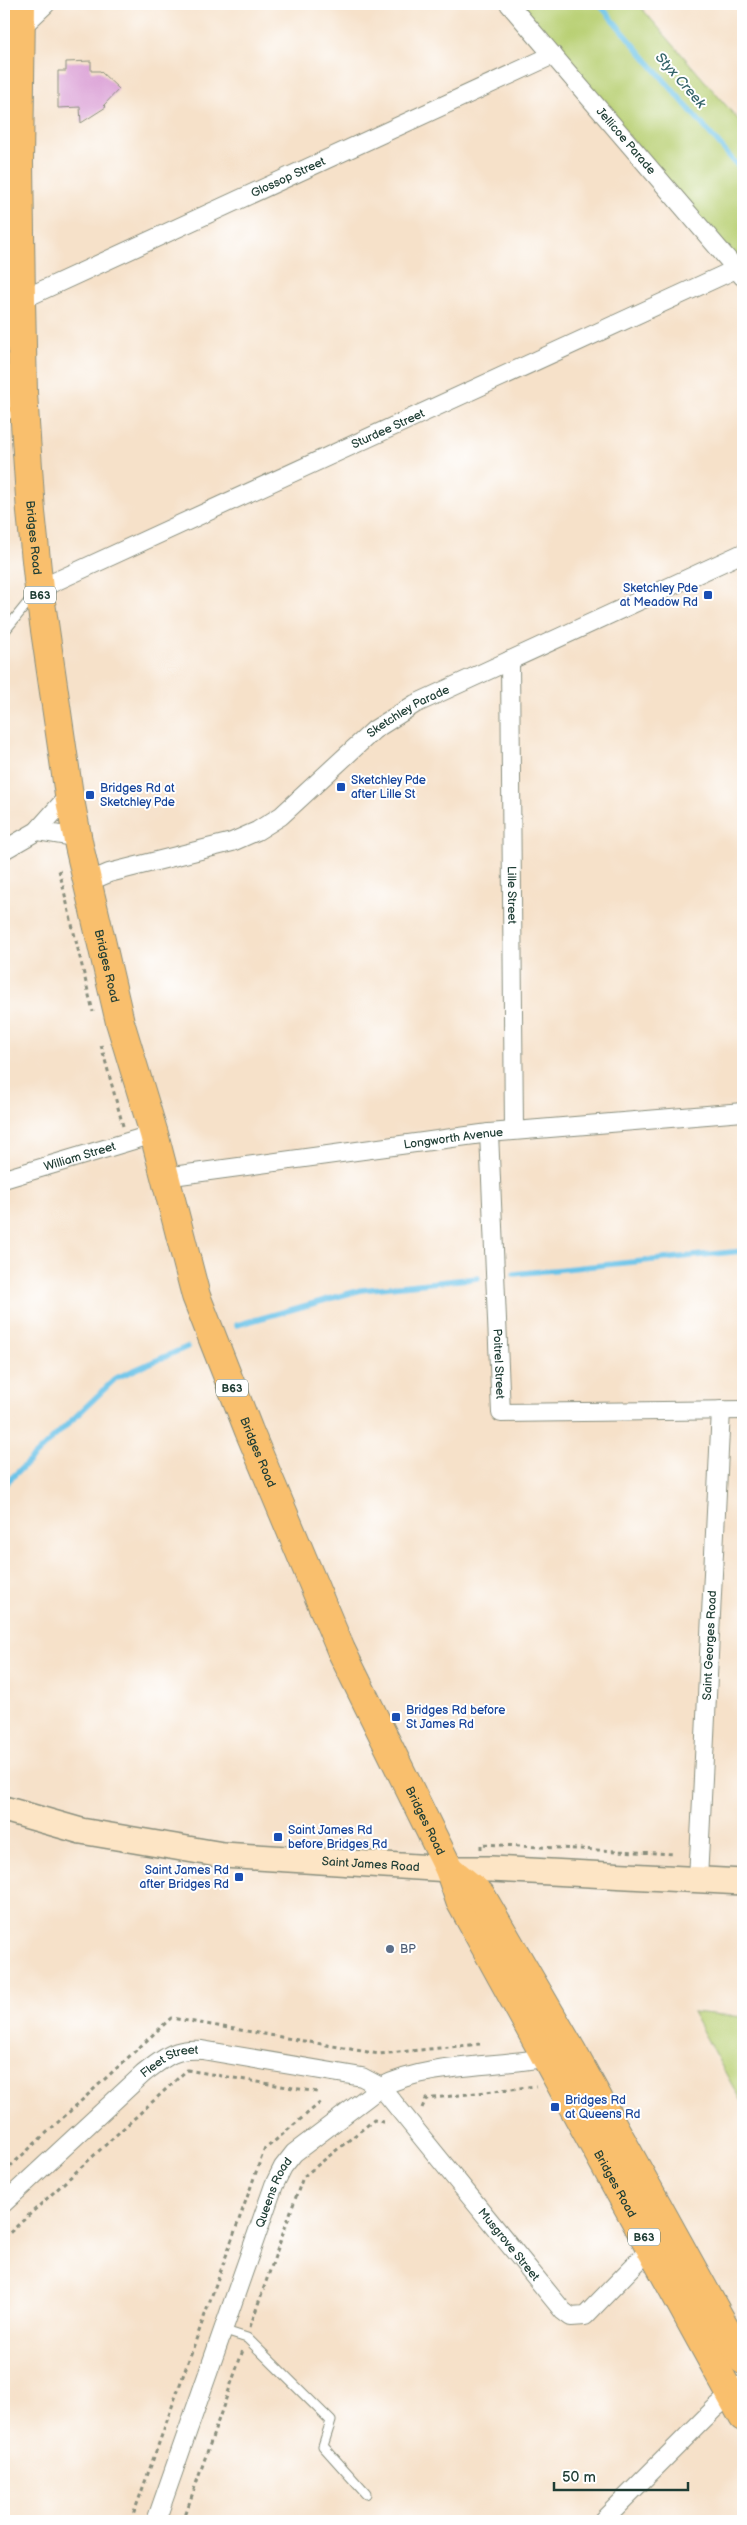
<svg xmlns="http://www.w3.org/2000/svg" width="747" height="2525" viewBox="0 0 747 2525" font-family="'Balsamiq Sans',sans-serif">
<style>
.green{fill:#b9d074;stroke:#6c8654}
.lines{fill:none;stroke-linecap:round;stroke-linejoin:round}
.stream{stroke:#6bc3e8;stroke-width:5.5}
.building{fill:#dda5d8}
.service-casing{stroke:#8a8f7e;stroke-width:11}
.minor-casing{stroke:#8a8f7e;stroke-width:20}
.secondary-casing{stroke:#8a8f7e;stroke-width:28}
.primary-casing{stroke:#8a8f7e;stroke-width:30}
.path{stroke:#8a8f7e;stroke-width:3;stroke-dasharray:4 4;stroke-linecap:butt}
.service{stroke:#fff;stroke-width:9}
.minor{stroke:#fff;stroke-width:18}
.secondary{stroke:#fde5c5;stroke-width:25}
.primary{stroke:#f9bf6d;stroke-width:28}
.transit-dot{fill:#1a4fb4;stroke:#fff;stroke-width:2}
.service-dot{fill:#5c6f8a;stroke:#fff;stroke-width:2}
.labels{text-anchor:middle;stroke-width:4;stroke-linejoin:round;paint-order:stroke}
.shield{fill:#fff;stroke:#627771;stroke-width:1}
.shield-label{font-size:11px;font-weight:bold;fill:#1f3d34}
.street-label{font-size:12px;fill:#1f3d34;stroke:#fff}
.transit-label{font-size:12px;fill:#164399;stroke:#fff;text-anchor:start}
.service-label{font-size:12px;fill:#4e5e75;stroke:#fff;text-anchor:start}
.water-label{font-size:14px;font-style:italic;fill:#36656a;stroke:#fff}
</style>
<rect width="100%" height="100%" fill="#fff"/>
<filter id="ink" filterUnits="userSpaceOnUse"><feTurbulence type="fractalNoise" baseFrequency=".02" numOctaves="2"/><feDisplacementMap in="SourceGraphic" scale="10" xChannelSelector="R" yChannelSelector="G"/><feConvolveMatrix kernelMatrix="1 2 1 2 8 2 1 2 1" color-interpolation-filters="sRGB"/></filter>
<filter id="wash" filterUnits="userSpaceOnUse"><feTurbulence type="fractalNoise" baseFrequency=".0096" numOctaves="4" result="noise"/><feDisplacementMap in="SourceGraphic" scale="20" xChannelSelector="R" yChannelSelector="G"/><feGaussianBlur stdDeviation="1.12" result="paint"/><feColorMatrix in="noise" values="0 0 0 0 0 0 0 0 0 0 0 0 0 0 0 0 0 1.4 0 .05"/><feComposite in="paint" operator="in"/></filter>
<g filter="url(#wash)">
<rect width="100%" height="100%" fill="#f6e1c9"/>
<path class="green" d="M 517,4 L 638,4 L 743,125 L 743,271 Z
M 692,2012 L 743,2017 L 743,2105 Z"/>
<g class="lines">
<path class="stream" d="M 599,4 L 743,172
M 514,1274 L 743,1251
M 237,1325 L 361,1290 L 478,1278
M 4,1485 L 116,1378 L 187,1347"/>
</g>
<g id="blocks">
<path class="building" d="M 91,61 L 91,71 L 100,71 L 119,89 L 104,105 L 106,107 L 81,123 L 80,107 L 58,108 L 58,71 L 66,71 L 66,62 Z"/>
</g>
</g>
<g filter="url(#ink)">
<use href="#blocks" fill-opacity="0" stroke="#8a8f7e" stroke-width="1"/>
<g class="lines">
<defs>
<path id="service" d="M 4,632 L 34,595
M 222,2330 L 247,2338 L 331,2421 L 323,2446 L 366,2494"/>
<g id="minor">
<path id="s1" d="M 509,4 L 743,277"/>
<path d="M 4,44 L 46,4"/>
<path id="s2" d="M 21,300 L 553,55"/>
<path d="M 4,412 L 23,393"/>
<path id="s3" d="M 39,589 L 736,269"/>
<path id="s4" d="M 510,660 L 514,1130"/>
<path d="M 37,831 L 78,838"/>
<path d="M 4,850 L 37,831 L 69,795"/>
<path id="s5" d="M 88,882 L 109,873 L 232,842 L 257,831 L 281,816 L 374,730 L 415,704 L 743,553"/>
<path id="s6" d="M 489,1133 L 501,1413 L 743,1410"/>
<path id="s7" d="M 165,1177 L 489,1133 L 743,1112"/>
<path id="s8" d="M 4,1179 L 154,1134"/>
<path id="s9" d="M 698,1880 L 721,1410"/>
<path id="s10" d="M 4,2203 L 143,2074 C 165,2057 174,2048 202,2050 L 362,2077 L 381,2087 L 563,2311 L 571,2317 L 585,2316 L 650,2249"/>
<path id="s11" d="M 156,2521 L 274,2185 L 283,2167 L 294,2153 L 381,2087 C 429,2062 500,2068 554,2056"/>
<path d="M 602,2521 L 714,2409 L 743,2384"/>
</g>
<g id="secondary">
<path id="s12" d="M 4,1809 L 81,1831 L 223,1855 L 449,1869 L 491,1869 L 743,1882"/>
</g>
<g id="primary">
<path id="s13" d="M 21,4 L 19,163 L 21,300 L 23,393 L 31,512 L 39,589 L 69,795 L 79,846 L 120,1022 L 154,1134 L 196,1296 L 249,1431 L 341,1650 L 449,1869 L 460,1901 L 743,2417"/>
<path d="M 449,1869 L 481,1895 L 572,2051 L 743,2360"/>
</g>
</defs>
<use href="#service" class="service-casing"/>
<use href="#minor" class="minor-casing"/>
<use href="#secondary" class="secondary-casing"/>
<use href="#primary" class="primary-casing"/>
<path class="path" d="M 59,870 L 93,1012
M 101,1045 L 123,1126
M 481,1849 L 481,1844 L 675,1854
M 422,2108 L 426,2099 L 536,2086
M 4,2172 L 171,2018 L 379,2054 L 480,2044
M 4,2238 L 187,2070 L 317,2092
M 250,2327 L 303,2177 L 374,2120 L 387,2123
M 131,2521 L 264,2150 L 321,2102
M 183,2521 L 243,2350"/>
<use href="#service" class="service"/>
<use href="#minor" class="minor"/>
<use href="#secondary" class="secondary"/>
<use href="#primary" class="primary"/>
</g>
</g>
<g class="transit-dot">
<rect x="703" y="590" width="10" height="10" rx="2.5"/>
<rect x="336" y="782" width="10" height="10" rx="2.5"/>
<rect x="85" y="790" width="10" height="10" rx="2.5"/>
<rect x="391" y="1712" width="10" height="10" rx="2.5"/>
<rect x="273" y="1832" width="10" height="10" rx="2.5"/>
<rect x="234" y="1872" width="10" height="10" rx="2.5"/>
<rect x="550" y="2102" width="10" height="10" rx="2.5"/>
</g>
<circle class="service-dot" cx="390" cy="1949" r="5"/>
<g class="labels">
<g class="shield">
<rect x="24" y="586.5" width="32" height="17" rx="4"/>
<rect x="216" y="1379.5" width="32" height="17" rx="4"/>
<rect x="628" y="2228.5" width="32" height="17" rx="4"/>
</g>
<g class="shield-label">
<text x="40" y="599">B63</text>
<text x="232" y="1392">B63</text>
<text x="644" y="2241">B63</text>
</g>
<g class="street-label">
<text dy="4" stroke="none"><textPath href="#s1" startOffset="180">Jellicoe Parade</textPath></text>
<text dy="4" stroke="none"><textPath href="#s2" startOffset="294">Glossop Street</textPath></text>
<text dy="4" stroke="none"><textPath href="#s3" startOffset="384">Sturdee Street</textPath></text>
<text dy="4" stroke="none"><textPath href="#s13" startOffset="534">Bridges Road</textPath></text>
<text dy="4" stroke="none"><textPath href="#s5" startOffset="371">Sketchley Parade</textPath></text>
<text dy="4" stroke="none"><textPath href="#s4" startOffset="235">Lille Street</textPath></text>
<text dy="4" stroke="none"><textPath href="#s13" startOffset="969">Bridges Road</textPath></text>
<text dy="4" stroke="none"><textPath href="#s7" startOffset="291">Longworth Avenue</textPath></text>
<text dy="4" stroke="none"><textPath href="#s8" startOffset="79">William Street</textPath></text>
<text dy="4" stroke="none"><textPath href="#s6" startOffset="231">Poitrel Street</textPath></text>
<text dy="4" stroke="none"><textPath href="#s13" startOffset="1479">Bridges Road</textPath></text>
<text dy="4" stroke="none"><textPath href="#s9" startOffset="235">Saint Georges Road</textPath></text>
<text dy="4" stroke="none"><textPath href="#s13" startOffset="1884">Bridges Road</textPath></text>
<text dy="4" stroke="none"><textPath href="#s12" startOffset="372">Saint James Road</textPath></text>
<text dy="4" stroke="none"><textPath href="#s10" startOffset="220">Fleet Street</textPath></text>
<text dy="4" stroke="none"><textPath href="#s13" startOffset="2294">Bridges Road</textPath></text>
<text dy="4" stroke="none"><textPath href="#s11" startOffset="349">Queens Road</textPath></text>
<text dy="4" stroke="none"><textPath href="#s10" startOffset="642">Musgrove Street</textPath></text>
</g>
<g class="transit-label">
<text x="698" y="592" text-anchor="end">Sketchley Pde<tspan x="698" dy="14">at Meadow Rd</tspan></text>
<text x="351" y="784">Sketchley Pde<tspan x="351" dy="14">after Lille St</tspan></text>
<text x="100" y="792">Bridges Rd at<tspan x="100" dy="14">Sketchley Pde</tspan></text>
<text x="406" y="1714">Bridges Rd before<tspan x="406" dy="14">St James Rd</tspan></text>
<text x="288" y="1834">Saint James Rd<tspan x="288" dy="14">before Bridges Rd</tspan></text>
<text x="229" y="1874" text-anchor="end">Saint James Rd<tspan x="229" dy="14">after Bridges Rd</tspan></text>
<text x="565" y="2104">Bridges Rd<tspan x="565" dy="14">at Queens Rd</tspan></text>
</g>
<g class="service-label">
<text x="400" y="1953">BP</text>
</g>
<g class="water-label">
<text transform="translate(681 80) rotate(49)" y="5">Styx Creek</text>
</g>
</g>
<rect width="747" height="2525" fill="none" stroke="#fff" stroke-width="20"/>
<path d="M554 2482v8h134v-8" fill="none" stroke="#1f3d34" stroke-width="2.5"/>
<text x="562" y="2482" font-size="15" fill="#1f3d34" stroke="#ffffff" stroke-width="4" paint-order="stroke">50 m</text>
</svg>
